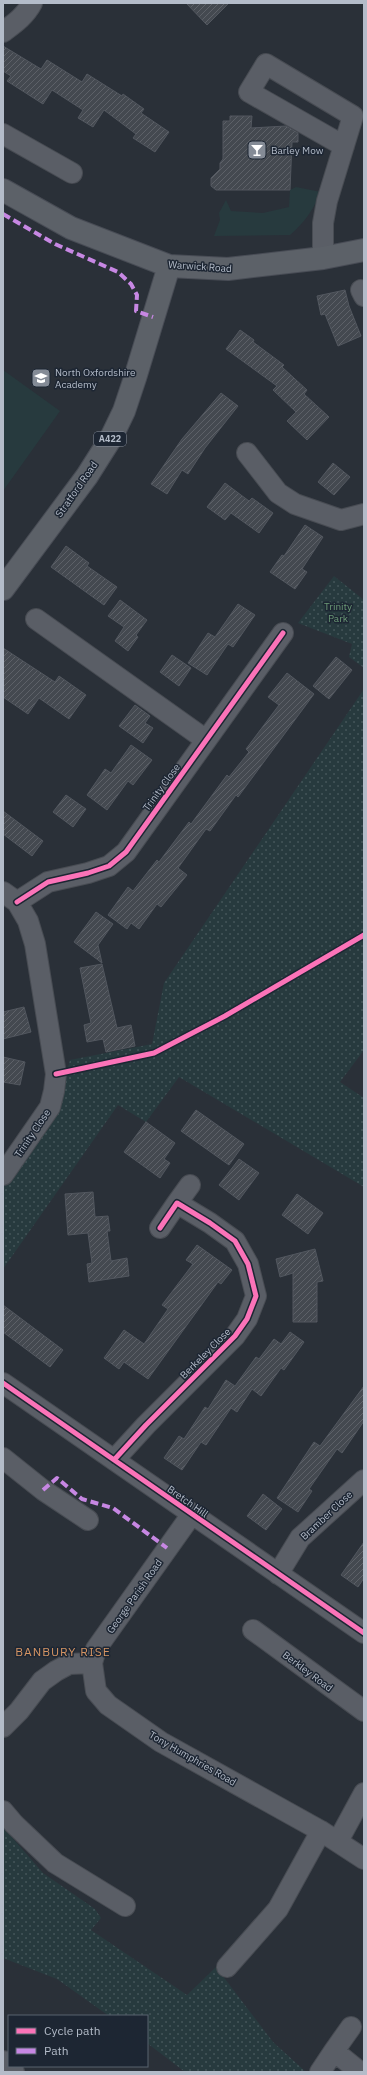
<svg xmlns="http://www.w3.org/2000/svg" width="367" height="2075" viewBox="0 0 367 2075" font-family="'IBM Plex Sans',sans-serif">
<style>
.grass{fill:#273a3e}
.park{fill:url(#park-dots)}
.building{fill:url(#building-hatch);stroke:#52575f}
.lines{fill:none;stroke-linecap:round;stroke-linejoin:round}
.minor-casing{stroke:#484c53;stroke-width:22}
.major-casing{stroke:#484c55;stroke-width:24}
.minor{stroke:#5a5e66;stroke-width:20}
.major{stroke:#5c6168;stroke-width:22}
.quiet{stroke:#c787e3;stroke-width:4;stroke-dasharray:8 4;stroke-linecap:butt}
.cycleway-casing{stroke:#1d2633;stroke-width:8}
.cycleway{stroke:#fb73b8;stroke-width:5}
.labels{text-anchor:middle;stroke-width:3;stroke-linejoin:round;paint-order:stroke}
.shield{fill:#1d2633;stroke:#878f9c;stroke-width:1}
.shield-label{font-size:9px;font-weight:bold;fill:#b4bcc9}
.poi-label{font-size:10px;fill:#b4bcc9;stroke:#1d2633;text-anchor:start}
.street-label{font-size:10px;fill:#b4bcc9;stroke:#1d2633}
.park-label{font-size:10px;fill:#6b9a76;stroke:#1d2633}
.quarter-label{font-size:12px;letter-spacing:1px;fill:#d59563;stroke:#1d2633}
</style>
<defs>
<pattern id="park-dots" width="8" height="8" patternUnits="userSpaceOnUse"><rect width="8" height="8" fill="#273a3e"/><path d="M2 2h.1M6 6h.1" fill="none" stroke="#445559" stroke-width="1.8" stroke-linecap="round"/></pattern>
<pattern id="building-hatch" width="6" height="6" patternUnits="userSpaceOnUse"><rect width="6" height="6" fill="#444950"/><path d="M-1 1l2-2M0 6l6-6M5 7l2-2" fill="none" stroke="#5d6168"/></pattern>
</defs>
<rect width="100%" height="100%" fill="#2a3038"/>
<path class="grass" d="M 296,187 L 321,192 C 313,210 305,222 290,235 L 214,236 L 220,220 L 219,213 L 226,200 L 231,211 L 263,213 L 289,207 L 290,190 Z
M 3,370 L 60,411 L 3,491 Z"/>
<path class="park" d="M 334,576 L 364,600 L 364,668 L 349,657 L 352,644 L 298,623 Z
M 364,689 L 364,1050 L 340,1082 L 364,1098 L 364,1187 L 179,1077 L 146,1122 L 118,1105 L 3,1269 L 3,1187 L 58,1105 L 70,1060 L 152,1044 L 164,983 Z
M 3,1827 L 43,1873 L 95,1909 L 101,1918 L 91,1930 L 187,1995 L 216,1967 L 273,2042 L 306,2072 L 185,2072 L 147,2043 L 147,2016 L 109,2016 L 57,1979 L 3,1958 Z"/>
<path class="building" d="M 186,3 L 229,3 L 207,25 Z
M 3,46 L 41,69 L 47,60 L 82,82 L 87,74 L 122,96 L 123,94 L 144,109 L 141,113 L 169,132 L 155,152 L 133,138 L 136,134 L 104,110 L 93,127 L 78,118 L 83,110 L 52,90 L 43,104 L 7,81 L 11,76 L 3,71 Z
M 230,116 L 252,116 L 251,128 L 286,126 L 298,133 L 298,142 L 292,142 L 290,190 L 216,190 L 211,186 L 211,178 L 220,169 L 220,163 L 223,159 L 223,121 L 230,121 Z
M 345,290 L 349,306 L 361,336 L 338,346 L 325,314 L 321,315 L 317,296 Z
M 240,330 L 254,340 L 253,342 L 284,365 L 282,367 L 307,390 L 304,394 L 329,417 L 307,440 L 287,421 L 296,412 L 273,390 L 277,386 L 226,349 Z
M 221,393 L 238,406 L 205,448 L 188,474 L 182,470 L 167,494 L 151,484 L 182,439 Z
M 333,463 L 350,477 L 334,495 L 318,482 Z
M 225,483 L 249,501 L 252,498 L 273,513 L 259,533 L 231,513 L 225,520 L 207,507 Z
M 305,525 L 323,537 L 302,569 L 307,572 L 295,589 L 270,572 L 282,555 L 284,556 Z
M 66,546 L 89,563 L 87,566 L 117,587 L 104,605 L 51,567 Z
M 120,600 L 147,620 L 136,635 L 138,637 L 128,651 L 115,641 L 124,627 L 108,616 Z
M 238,604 L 255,615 L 233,647 L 228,644 L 207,675 L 188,663 L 208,633 L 215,637 Z
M 3,648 L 55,682 L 59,676 L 86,695 L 69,719 L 39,698 L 28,714 L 3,697 Z
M 172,655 L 191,668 L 179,686 L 160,672 Z
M 336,657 L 352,670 L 329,699 L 313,686 Z
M 287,673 L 314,694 L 238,797 L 236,795 L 210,831 L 206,829 L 178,868 L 187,875 L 161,907 L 157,904 L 139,929 L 131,923 L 127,929 L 108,915 L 128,887 L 133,891 L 157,860 L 159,862 L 189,822 L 191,824 L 227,775 L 229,777 L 249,752 L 246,749 L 279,705 L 268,697 Z
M 135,705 L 150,716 L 145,723 L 153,728 L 143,743 L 119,726 Z
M 131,745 L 152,760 L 133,785 L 128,781 L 107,810 L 87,795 L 105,769 L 111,773 Z
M 66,795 L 86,809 L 73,827 L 53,812 Z
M 3,811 L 43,841 L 32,856 L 3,834 Z
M 96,912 L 113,924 L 98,945 L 102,963 L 74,942 Z
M 102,964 L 117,1028 L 131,1025 L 135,1046 L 106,1052 L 103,1039 L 87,1042 L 84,1025 L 91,1023 L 80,968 Z
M 24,1007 L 31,1032 L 3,1039 L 3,1012 Z
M 3,1057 L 25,1062 L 20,1085 L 3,1082 Z
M 196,1110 L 244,1144 L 229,1165 L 181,1131 Z
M 146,1122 L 175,1143 L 164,1159 L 170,1163 L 160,1178 L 124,1152 Z
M 239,1159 L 259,1173 L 239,1200 L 219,1185 Z
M 93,1192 L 95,1217 L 108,1216 L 110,1231 L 107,1231 L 111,1261 L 127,1258 L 129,1276 L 89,1282 L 87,1264 L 92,1263 L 88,1233 L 68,1235 L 65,1194 Z
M 297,1194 L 323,1213 L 308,1234 L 282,1215 Z
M 197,1245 L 232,1270 L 221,1284 L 218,1282 L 148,1379 L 124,1362 L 119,1369 L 104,1358 L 124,1330 L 144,1344 L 168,1309 L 162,1305 L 193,1264 L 186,1260 Z
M 315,1249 L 323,1281 L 317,1282 L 317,1322 L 293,1322 L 293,1273 L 280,1277 L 276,1259 Z
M 3,1305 L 63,1350 L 50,1367 L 3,1332 Z
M 290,1332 L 304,1342 L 284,1370 L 281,1368 L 261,1396 L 252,1389 L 237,1412 L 231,1408 L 206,1445 L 201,1442 L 182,1470 L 164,1458 L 179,1436 L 184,1439 L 205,1407 L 208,1409 L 226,1380 L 235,1386 L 256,1357 L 259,1359 L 274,1339 L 281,1344 Z
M 364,1386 L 364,1421 L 342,1453 L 337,1449 L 309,1489 L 312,1491 L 298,1512 L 277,1498 L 314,1442 L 320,1446 Z
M 263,1494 L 282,1509 L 266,1530 L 247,1516 Z
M 364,1542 L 364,1578 L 358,1587 L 341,1575 Z"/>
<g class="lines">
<defs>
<path id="minor" d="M 3,32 C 15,23 25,16 32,3
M 3,134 L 72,173
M 323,258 L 323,223 L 327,201 L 353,116 L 266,64 L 249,92 L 344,146
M 361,290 L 364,296
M 247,453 L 278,493 L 295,504 L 341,520 L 364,514
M 36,619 L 206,740
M 3,892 L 17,902 L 28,921 L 35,944 L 56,1074 L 54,1091 L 50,1107 L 3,1175
M 17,902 L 48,882 L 88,873 L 109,866 L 126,852 L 283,633
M 177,1203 L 190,1185
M 3,1383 L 364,1633
M 3,1458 L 43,1490 L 88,1520
M 114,1460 L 146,1425 L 235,1336 L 247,1319 L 256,1296 L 248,1264 L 235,1241 L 210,1223 L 177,1203 L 160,1228
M 278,1574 L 300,1538 L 364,1480
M 253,1630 L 364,1711
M 92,1663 L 96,1691 L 108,1705 L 161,1742 L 321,1831 L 364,1859
M 3,1727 L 19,1711 L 42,1681 L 56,1671 L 69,1664 L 92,1663 L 96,1649 L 192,1514
M 3,1811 L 14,1824 L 55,1863 L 125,1906
M 338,1841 L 364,1793
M 227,1967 L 278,1909 L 321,1831
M 351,2027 L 334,2051 L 360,2072
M 3,2061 L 14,2072
M 320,2072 L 334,2051"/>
<path id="major" d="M 3,190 L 71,228 L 169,266 L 228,269 L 323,258 L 364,250
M 3,589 L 87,476 L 111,438 L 124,411 L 135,378 L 169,266"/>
</defs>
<use href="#minor" class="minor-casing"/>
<use href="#major" class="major-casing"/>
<use href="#minor" class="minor"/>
<use href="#major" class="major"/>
<path class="quiet" d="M 3,214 L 55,244 L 118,272 L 131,284 L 137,295 L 136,311 L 153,317
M 43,1490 L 57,1478 L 82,1499 L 113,1508 L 167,1548"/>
<defs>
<path id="cycleway" d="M 17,902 L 48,882 L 88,873 L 109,866 L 126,852 L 283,633
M 56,1074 L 154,1053 L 225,1016 L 364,935
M 3,1383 L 364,1633
M 114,1460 L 146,1425 L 235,1336 L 247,1319 L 256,1296 L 248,1264 L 235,1241 L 210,1223 L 177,1203 L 160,1228"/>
</defs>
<use href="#cycleway" class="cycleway-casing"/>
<use href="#cycleway" class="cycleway"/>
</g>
<defs>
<symbol id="bar-square" viewBox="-11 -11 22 22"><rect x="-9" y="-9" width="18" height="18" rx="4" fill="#848b96" stroke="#1d2633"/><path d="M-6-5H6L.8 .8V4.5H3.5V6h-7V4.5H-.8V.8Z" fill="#fff"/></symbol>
<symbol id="school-square" viewBox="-11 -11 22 22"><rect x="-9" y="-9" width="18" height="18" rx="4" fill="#848b96" stroke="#1d2633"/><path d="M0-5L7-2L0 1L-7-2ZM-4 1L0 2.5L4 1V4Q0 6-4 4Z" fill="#fff"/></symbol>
</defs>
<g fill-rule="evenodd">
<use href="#bar-square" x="246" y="139" width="22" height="22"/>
<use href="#school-square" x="30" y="367" width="22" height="22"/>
</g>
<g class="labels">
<rect class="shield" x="94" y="432" width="32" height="14" rx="3"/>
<g class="shield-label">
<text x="110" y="442">A422</text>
</g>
<g class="poi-label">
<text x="271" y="154">Barley Mow</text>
<text x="55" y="376">North Oxfordshire<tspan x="55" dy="12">Academy</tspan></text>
</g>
<g class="street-label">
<text transform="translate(200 266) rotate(4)" y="4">Warwick Road</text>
<text transform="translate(76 489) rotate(-55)" y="4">Stratford Road</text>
<text transform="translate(161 787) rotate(-54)" y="4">Trinity Close</text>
<text transform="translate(32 1133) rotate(-56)" y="4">Trinity Close</text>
<text transform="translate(205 1353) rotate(-45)" y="4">Berkeley Close</text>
<text transform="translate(188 1501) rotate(35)" y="4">Bretch Hill</text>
<text transform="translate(326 1515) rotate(-43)" y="4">Bramber Close</text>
<text transform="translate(134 1596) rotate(-55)" y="4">George Parish Road</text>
<text transform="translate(308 1671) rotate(37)" y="4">Berkley Road</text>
<text transform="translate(193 1758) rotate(30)" y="4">Tony Humphries Road</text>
</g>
<g class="park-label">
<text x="338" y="610">Trinity<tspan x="338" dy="12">Park</tspan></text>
</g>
<g class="quarter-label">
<text x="63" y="1656">BANBURY RISE</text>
</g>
</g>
<rect width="367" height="2075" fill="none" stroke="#b4bcc9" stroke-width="8"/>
<rect x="8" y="2015" width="140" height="52" fill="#1d2633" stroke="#59626f"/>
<rect x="16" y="2028" width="20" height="6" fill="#fb73b8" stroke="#59626f"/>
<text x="44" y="2035" font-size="12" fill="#b4bcc9">Cycle path</text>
<rect x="16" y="2048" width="20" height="6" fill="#c787e3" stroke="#59626f"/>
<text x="44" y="2055" font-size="12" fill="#b4bcc9">Path</text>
</svg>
